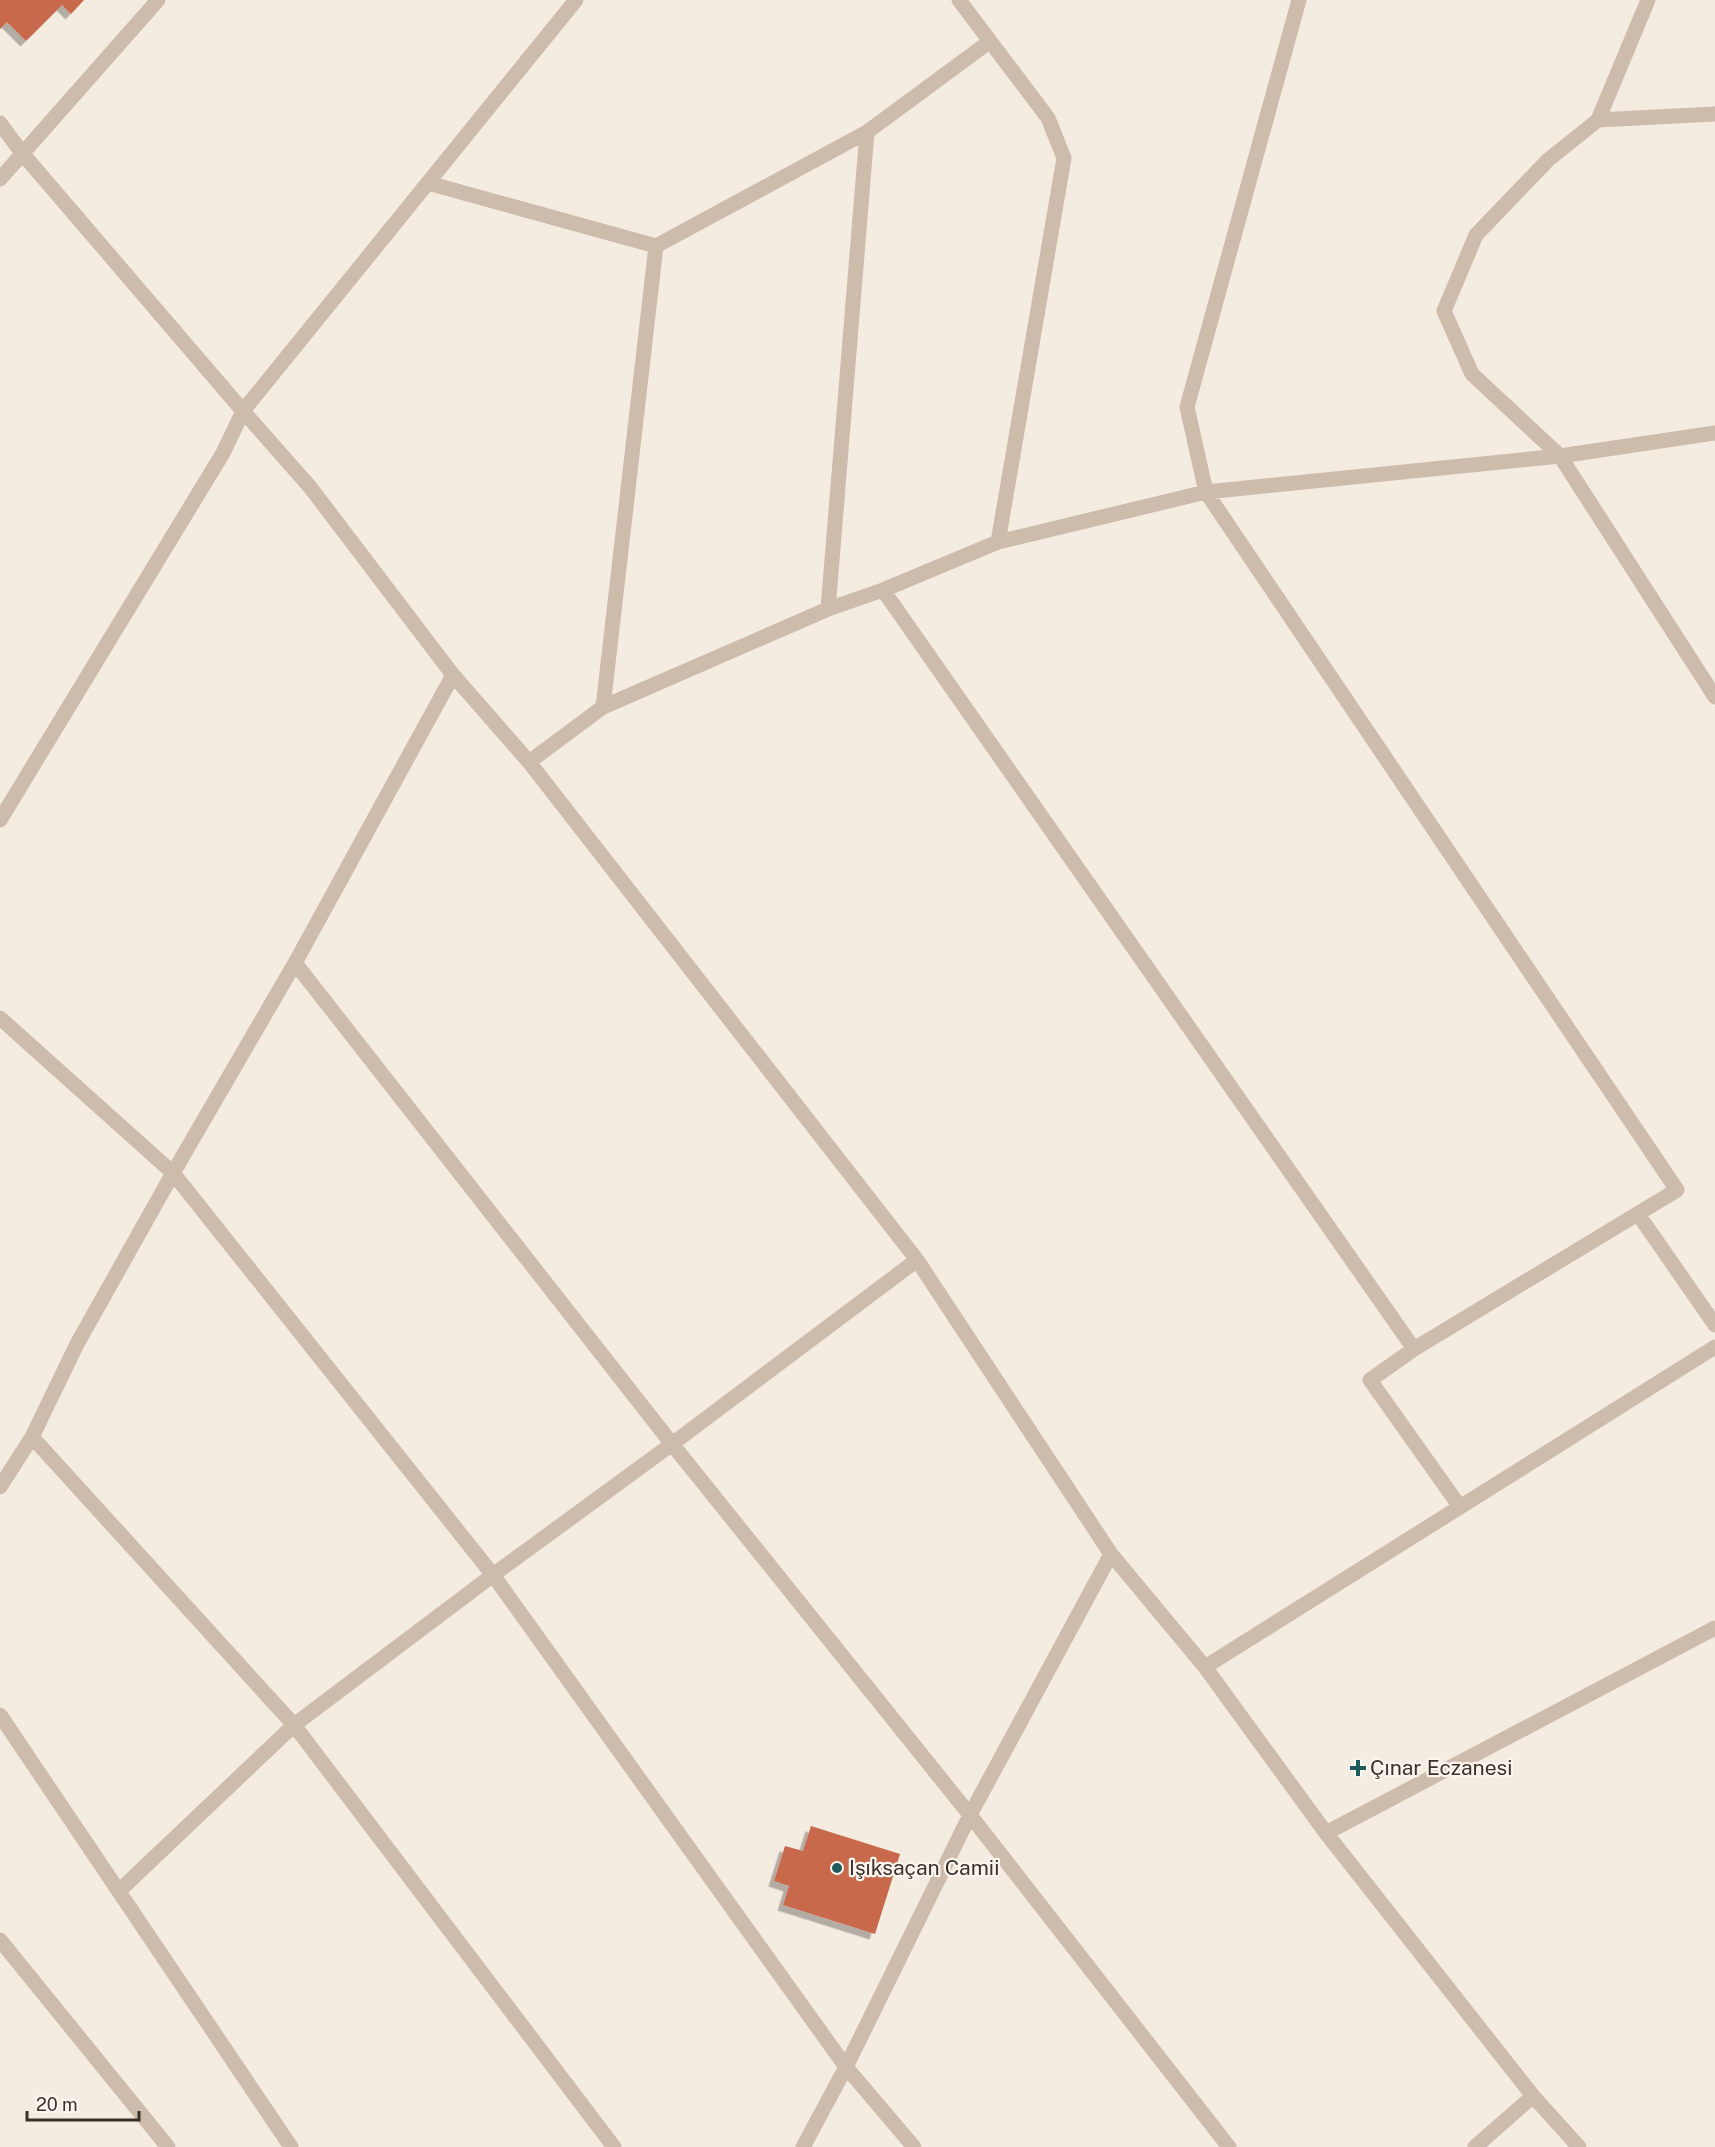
<svg xmlns="http://www.w3.org/2000/svg" width="1715" height="2147" viewBox="0 0 1715 2147" font-family="'Public Sans',sans-serif">
<style>
.building{fill:#c8694b;filter:url(#shadow)}
.lines{fill:none;stroke-linecap:round;stroke-linejoin:round}
.minor{stroke:#cdbbac;stroke-width:15}
.poi-dot{fill:#1f5a5e;stroke:#fbf5ee;stroke-width:2}
.labels{text-anchor:middle;stroke-width:4.5;stroke-linejoin:round;paint-order:stroke}
.poi-label{font-size:21px;fill:#3b302b;stroke:#fbf5ee;text-anchor:start}
</style>
<defs>
<filter id="shadow"><feDropShadow dx="-5.5" dy="5.5" stdDeviation="0" flood-color="#0004"/></filter>
</defs>
<rect width="100%" height="100%" fill="#f4ebe1"/>
<path class="building" d="M 0,0 L 84,0 L 71,14 L 62,5 L 26,41 L 7,22 L 0,29 Z
M 811,1826 L 900,1854 L 875,1934 L 783,1905 L 789,1886 L 774,1881 L 785,1846 L 803,1851 Z"/>
<g class="lines">
<path class="minor" d="M 959,0 L 1048,118 L 1064,158 L 998,542
M 1648,0 L 1598,120 L 1548,160 L 1476,235 L 1444,311 L 1472,374 L 1560,456 L 1715,697
M 1598,120 L 1715,114
M 0,123 L 22,153 L 243,411 L 310,487 L 453,675 L 529,762 L 917,1260 L 1111,1554 L 1205,1667 L 1326,1833 L 1533,2096 L 1579,2147
M 0,179 L 158,0
M 428,183 L 656,246
M 883,590 L 1414,1349 L 1677,1190 L 1206,492 L 1187,407 L 1299,0
M 828,609 L 867,132
M 603,707 L 656,246 L 867,132 L 989,42
M 529,762 L 603,707 L 828,609 L 883,590 L 998,542 L 1206,492 L 1560,456 L 1715,433
M 0,820 L 223,453 L 243,411 L 576,0
M 295,963 L 672,1444 L 970,1815 L 1229,2147
M 0,1018 L 173,1173 L 493,1575 L 846,2067 L 914,2147
M 1638,1214 L 1715,1325
M 1414,1349 L 1370,1380 L 1460,1507
M 32,1437 L 294,1725 L 614,2147
M 0,1487 L 32,1437 L 77,1344 L 173,1173 L 295,963 L 453,675
M 1205,1667 L 1715,1347
M 0,1715 L 291,2147
M 1326,1833 L 1715,1628
M 119,1891 L 294,1725 L 493,1575 L 672,1444 L 917,1260
M 0,1940 L 168,2147
M 803,2147 L 846,2067 L 970,1815 L 1111,1554
M 1475,2147 L 1533,2096"/>
</g>
<g class="poi-dot">
<path d="M1355 1759h6v6h6v6h-6v6h-6v-6h-6v-6h6z"/>
<circle cx="837" cy="1868" r="6"/>
</g>
<g class="labels">
<g class="poi-label">
<text x="1370" y="1775">Çınar Eczanesi</text>
<text x="849" y="1875">Işıksaçan Camii</text>
</g>
</g>
<path d="M27 2111v9h112v-9" fill="none" stroke="#3b302b" stroke-width="3"/>
<text x="36" y="2111" font-size="18" fill="#3b302b" stroke="#fbf5ee" stroke-width="4.5" paint-order="stroke">20 m</text>
</svg>
